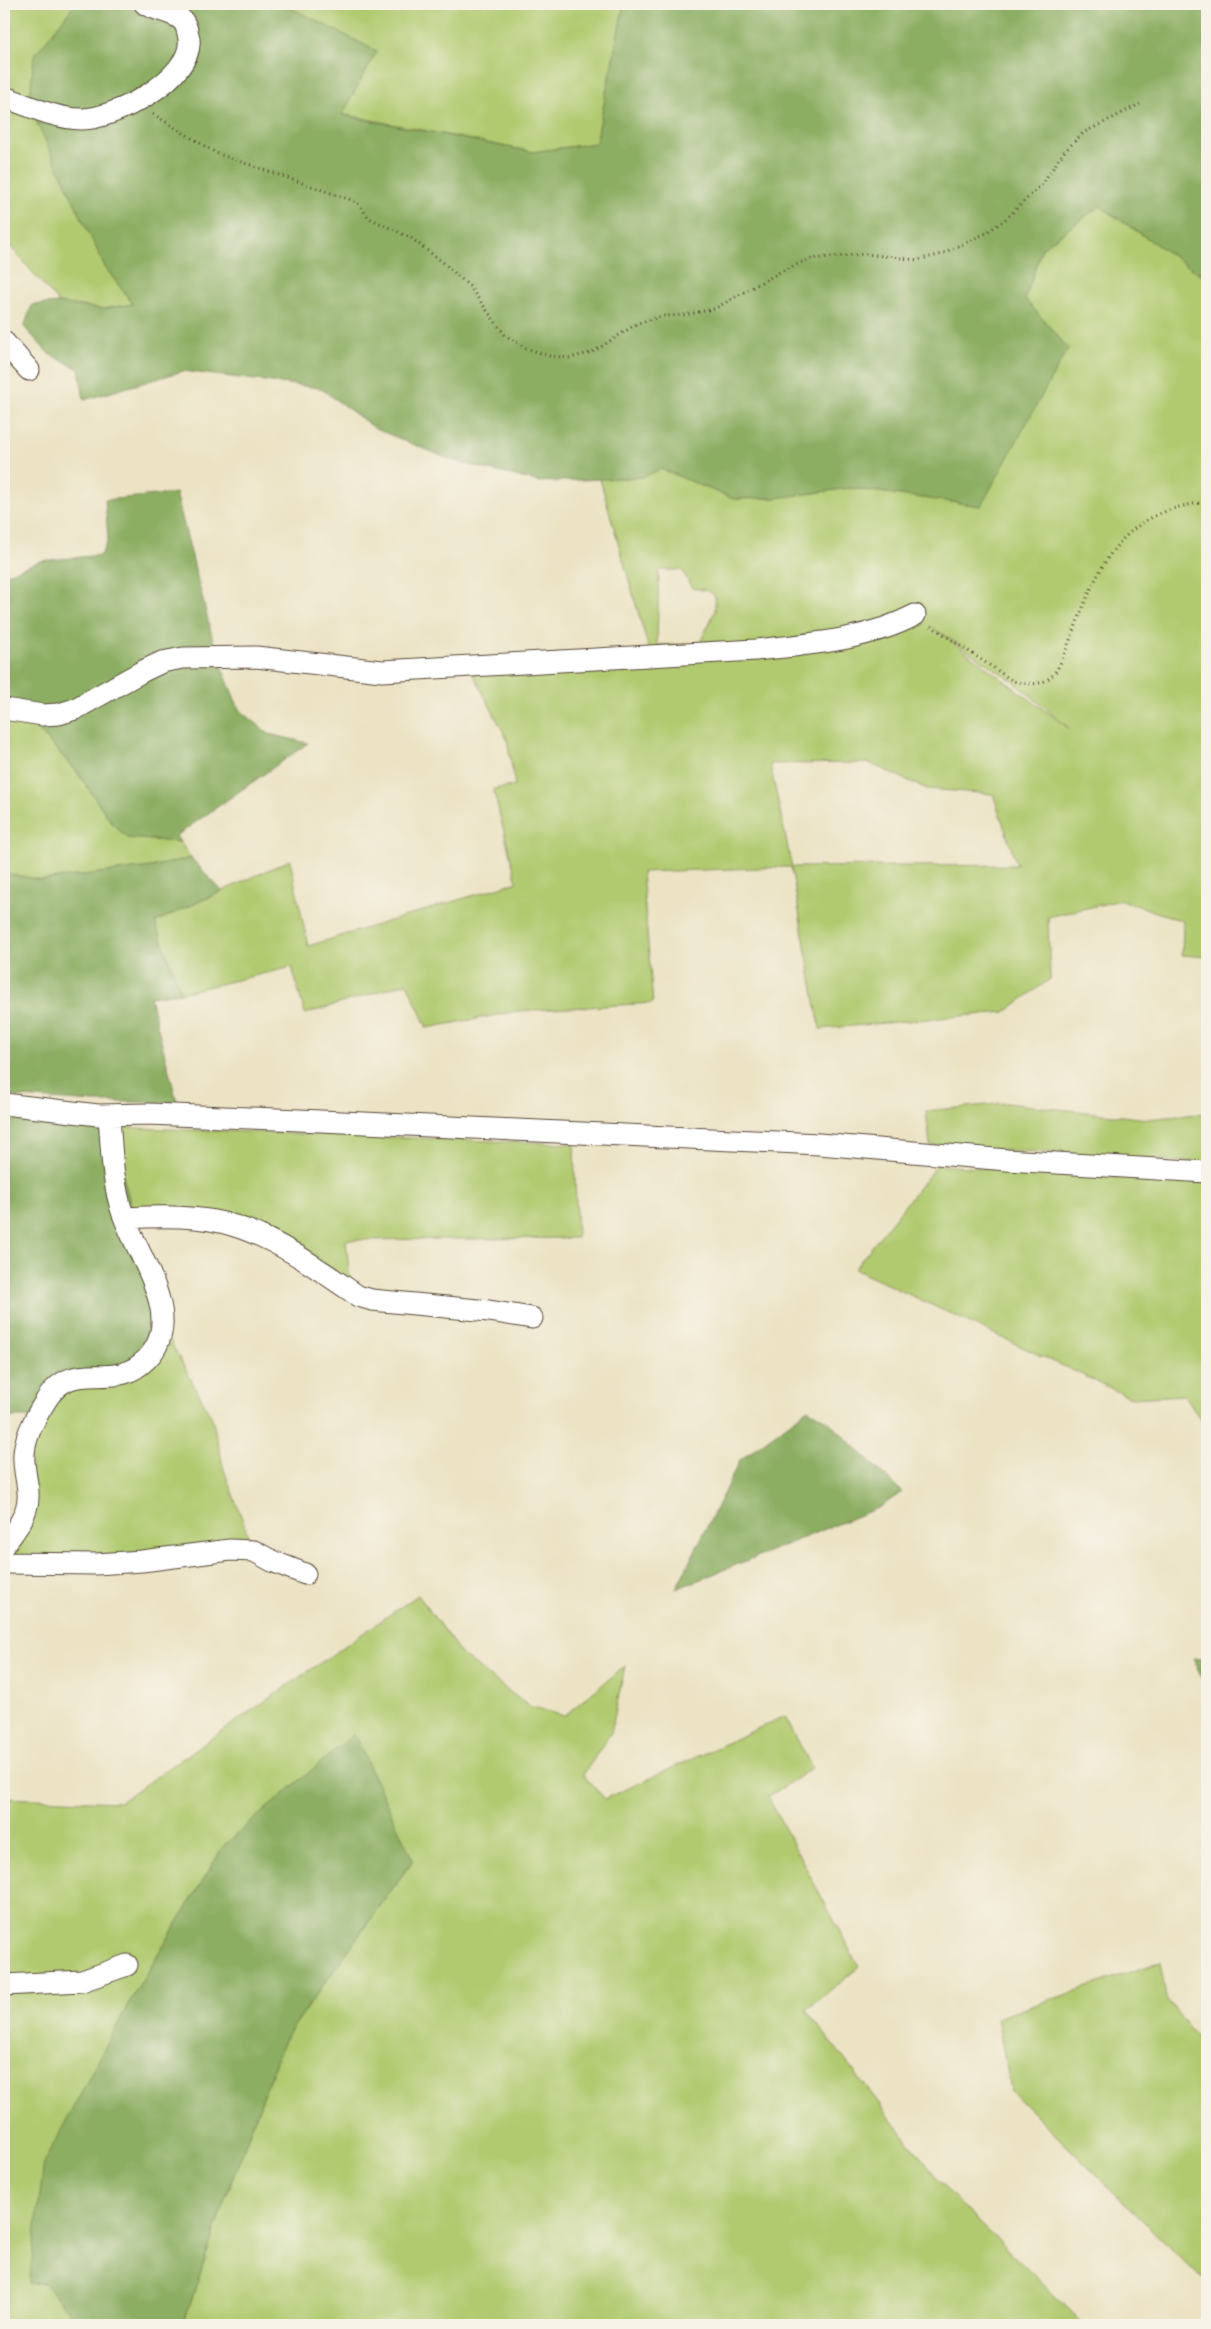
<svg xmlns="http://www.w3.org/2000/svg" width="1211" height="2329" viewBox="0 0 1211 2329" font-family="Sriracha,sans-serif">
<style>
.green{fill:#b1ca70;stroke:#767a47;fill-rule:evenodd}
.forest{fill:#8cae62;stroke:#646c40}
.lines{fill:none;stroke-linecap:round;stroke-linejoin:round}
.minor-casing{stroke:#564637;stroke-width:23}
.path{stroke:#564637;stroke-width:3;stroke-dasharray:1 4;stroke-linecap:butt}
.minor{stroke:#fff;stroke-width:21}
</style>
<rect width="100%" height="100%" fill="#f7f3e8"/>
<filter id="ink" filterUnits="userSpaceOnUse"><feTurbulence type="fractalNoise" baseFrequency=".02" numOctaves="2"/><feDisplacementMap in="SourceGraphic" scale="10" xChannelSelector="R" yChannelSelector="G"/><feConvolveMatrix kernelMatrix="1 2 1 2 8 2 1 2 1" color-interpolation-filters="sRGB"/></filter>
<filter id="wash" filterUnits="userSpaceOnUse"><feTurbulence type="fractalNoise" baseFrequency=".0096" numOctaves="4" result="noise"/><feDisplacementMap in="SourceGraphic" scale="20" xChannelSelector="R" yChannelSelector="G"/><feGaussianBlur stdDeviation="1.12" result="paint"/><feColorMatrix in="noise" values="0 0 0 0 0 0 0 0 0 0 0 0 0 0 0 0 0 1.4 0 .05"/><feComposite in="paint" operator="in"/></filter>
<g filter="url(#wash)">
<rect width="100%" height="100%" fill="#ece3c4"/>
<path class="green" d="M 4,4 L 75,4 L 105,267 L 133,304 L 102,309 L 59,303 L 4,239 Z
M 283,4 L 624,4 L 596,143 L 533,152 L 341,114 Z
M 1100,206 L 1207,279 L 1207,957 L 1182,955 L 1183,921 L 1121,900 L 1048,917 L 1050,979 L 1005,1012 L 820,1029 L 791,867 L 642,872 L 653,1003 L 519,1011 L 427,1028 L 407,983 L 305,1014 L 292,967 L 181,993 L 155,922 L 290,860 L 308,946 L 517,882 L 493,789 L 515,786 L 507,739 L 470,668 L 651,657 L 600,479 L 642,477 L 661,469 L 734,499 L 775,498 L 850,488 L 981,506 L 1025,299 L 1042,248 ZM 659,570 L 682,570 L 692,588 L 709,591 L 715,597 L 715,611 L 699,645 L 657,645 ZM 932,627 L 1013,681 L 1071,730 ZM 869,763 L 927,789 L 993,794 L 1017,865 L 792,867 L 770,764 Z
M 4,709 L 22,712 L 78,773 L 112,823 L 128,838 L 180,842 L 191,858 L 151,867 L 42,880 L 4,873 Z
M 1006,1103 L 1148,1119 L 1207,1113 L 1207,1163 L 930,1145 L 926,1111 Z
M 110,1127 L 574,1144 L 577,1238 L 346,1240 L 351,1291 L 235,1226 L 125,1218 Z
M 937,1165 L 1207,1183 L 1207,1430 L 1185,1395 L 1132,1398 L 854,1269 Z
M 162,1326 L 212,1418 L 224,1470 L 254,1551 L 4,1563 L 14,1533 L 24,1469 L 44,1403 Z
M 418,1595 L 462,1655 L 527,1705 L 564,1716 L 625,1666 L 611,1733 L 583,1775 L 605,1799 L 785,1716 L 812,1768 L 768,1797 L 859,1967 L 806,2010 L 949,2193 L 1085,2325 L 183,2325 L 225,2199 L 284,2040 L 413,1860 L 225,1844 L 129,2003 L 29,2283 L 45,2283 L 77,2322 L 73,2325 L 4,2325 L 4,1798 L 120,1802 Z
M 1160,1962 L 1166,1998 L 1191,2031 L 1207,2043 L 1207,2284 L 1011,2091 L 997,2018 Z"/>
<path class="forest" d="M 75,4 L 283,4 L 377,51 L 342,115 L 533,152 L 596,143 L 624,4 L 762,4 L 844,9 L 851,4 L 1207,4 L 1207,279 L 1100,206 L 1042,248 L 1025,299 L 1068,348 L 981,506 L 850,488 L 775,498 L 734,499 L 661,469 L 642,477 L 539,482 L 454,461 L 376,429 L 320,388 L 183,371 L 84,400 L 79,369 L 49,354 L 24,327 L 32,305 L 59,303 L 102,309 L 133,304 L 105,267 L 29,106 L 34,56 Z
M 176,493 L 217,656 L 239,709 L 269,734 L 308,743 L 176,836 L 180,842 L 128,838 L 112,823 L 75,769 L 22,713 L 4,709 L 4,575 L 40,561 L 101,555 L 108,540 L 105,500 Z
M 191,858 L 222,891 L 155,922 L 181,993 L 150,997 L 177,1102 L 95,1102 L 4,1096 L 4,873 L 42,880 L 151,867 Z
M 4,1116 L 110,1127 L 150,1277 L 152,1353 L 83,1375 L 37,1417 L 4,1417 Z
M 808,1409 L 828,1421 L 902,1492 L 880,1507 L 676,1589 L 740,1460 Z
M 1193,1658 L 1207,1660 L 1207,1689 Z
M 354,1734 L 413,1860 L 284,2040 L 225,2199 L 183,2325 L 73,2325 L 77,2322 L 45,2283 L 29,2283 L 44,2162 L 129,2003 L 225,1844 Z"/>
</g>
<g filter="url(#ink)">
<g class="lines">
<defs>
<path id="minor" d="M 4,97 C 28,105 55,119 81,119 C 113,120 194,78 189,39 C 188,33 187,26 183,21 C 174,12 156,11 145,4
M 4,342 L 29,370
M 4,709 L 43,715 L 59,714 L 75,709 L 143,671 L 162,662 L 183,658 L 256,657 L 382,671 L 756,650 C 810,644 868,640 915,615
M 4,1104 L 98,1115 L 148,1114 L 277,1119 L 819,1144 L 1007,1160 L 1207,1172
M 125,1218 C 161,1216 200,1215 235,1226 C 279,1240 320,1270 358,1296 L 372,1300 L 489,1311 L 532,1318
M 4,1545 C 16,1530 30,1512 28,1492 C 27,1479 23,1467 24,1454 C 25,1437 36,1416 45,1402 C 72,1356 108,1391 141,1364 C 194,1322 132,1252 120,1205 C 112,1175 111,1145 109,1115
M 4,1563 L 96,1564 L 142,1561 L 230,1550 L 254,1551 L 272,1561 L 305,1574
M 4,1985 L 82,1981 L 127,1965"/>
</defs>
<use href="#minor" class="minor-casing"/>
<path class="path" d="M 153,114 L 216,153 L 357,202 L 369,218 L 411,238 L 444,263 L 469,286 L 505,335 L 526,348 L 549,356 L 570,358 L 593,352 L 638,323 L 663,316 L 685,315 L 714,309 L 780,272 L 809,259 L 866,254 L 917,260 L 939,255 L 986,233 L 1007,218 L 1042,184 L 1064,152 L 1083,133 L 1140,104
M 931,626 L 1013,681 C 1035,686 1049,686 1060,664 C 1095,584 1105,513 1207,502"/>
<use href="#minor" class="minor"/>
</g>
</g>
<rect width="1211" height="2329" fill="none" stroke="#f7f3e8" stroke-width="20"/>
</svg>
